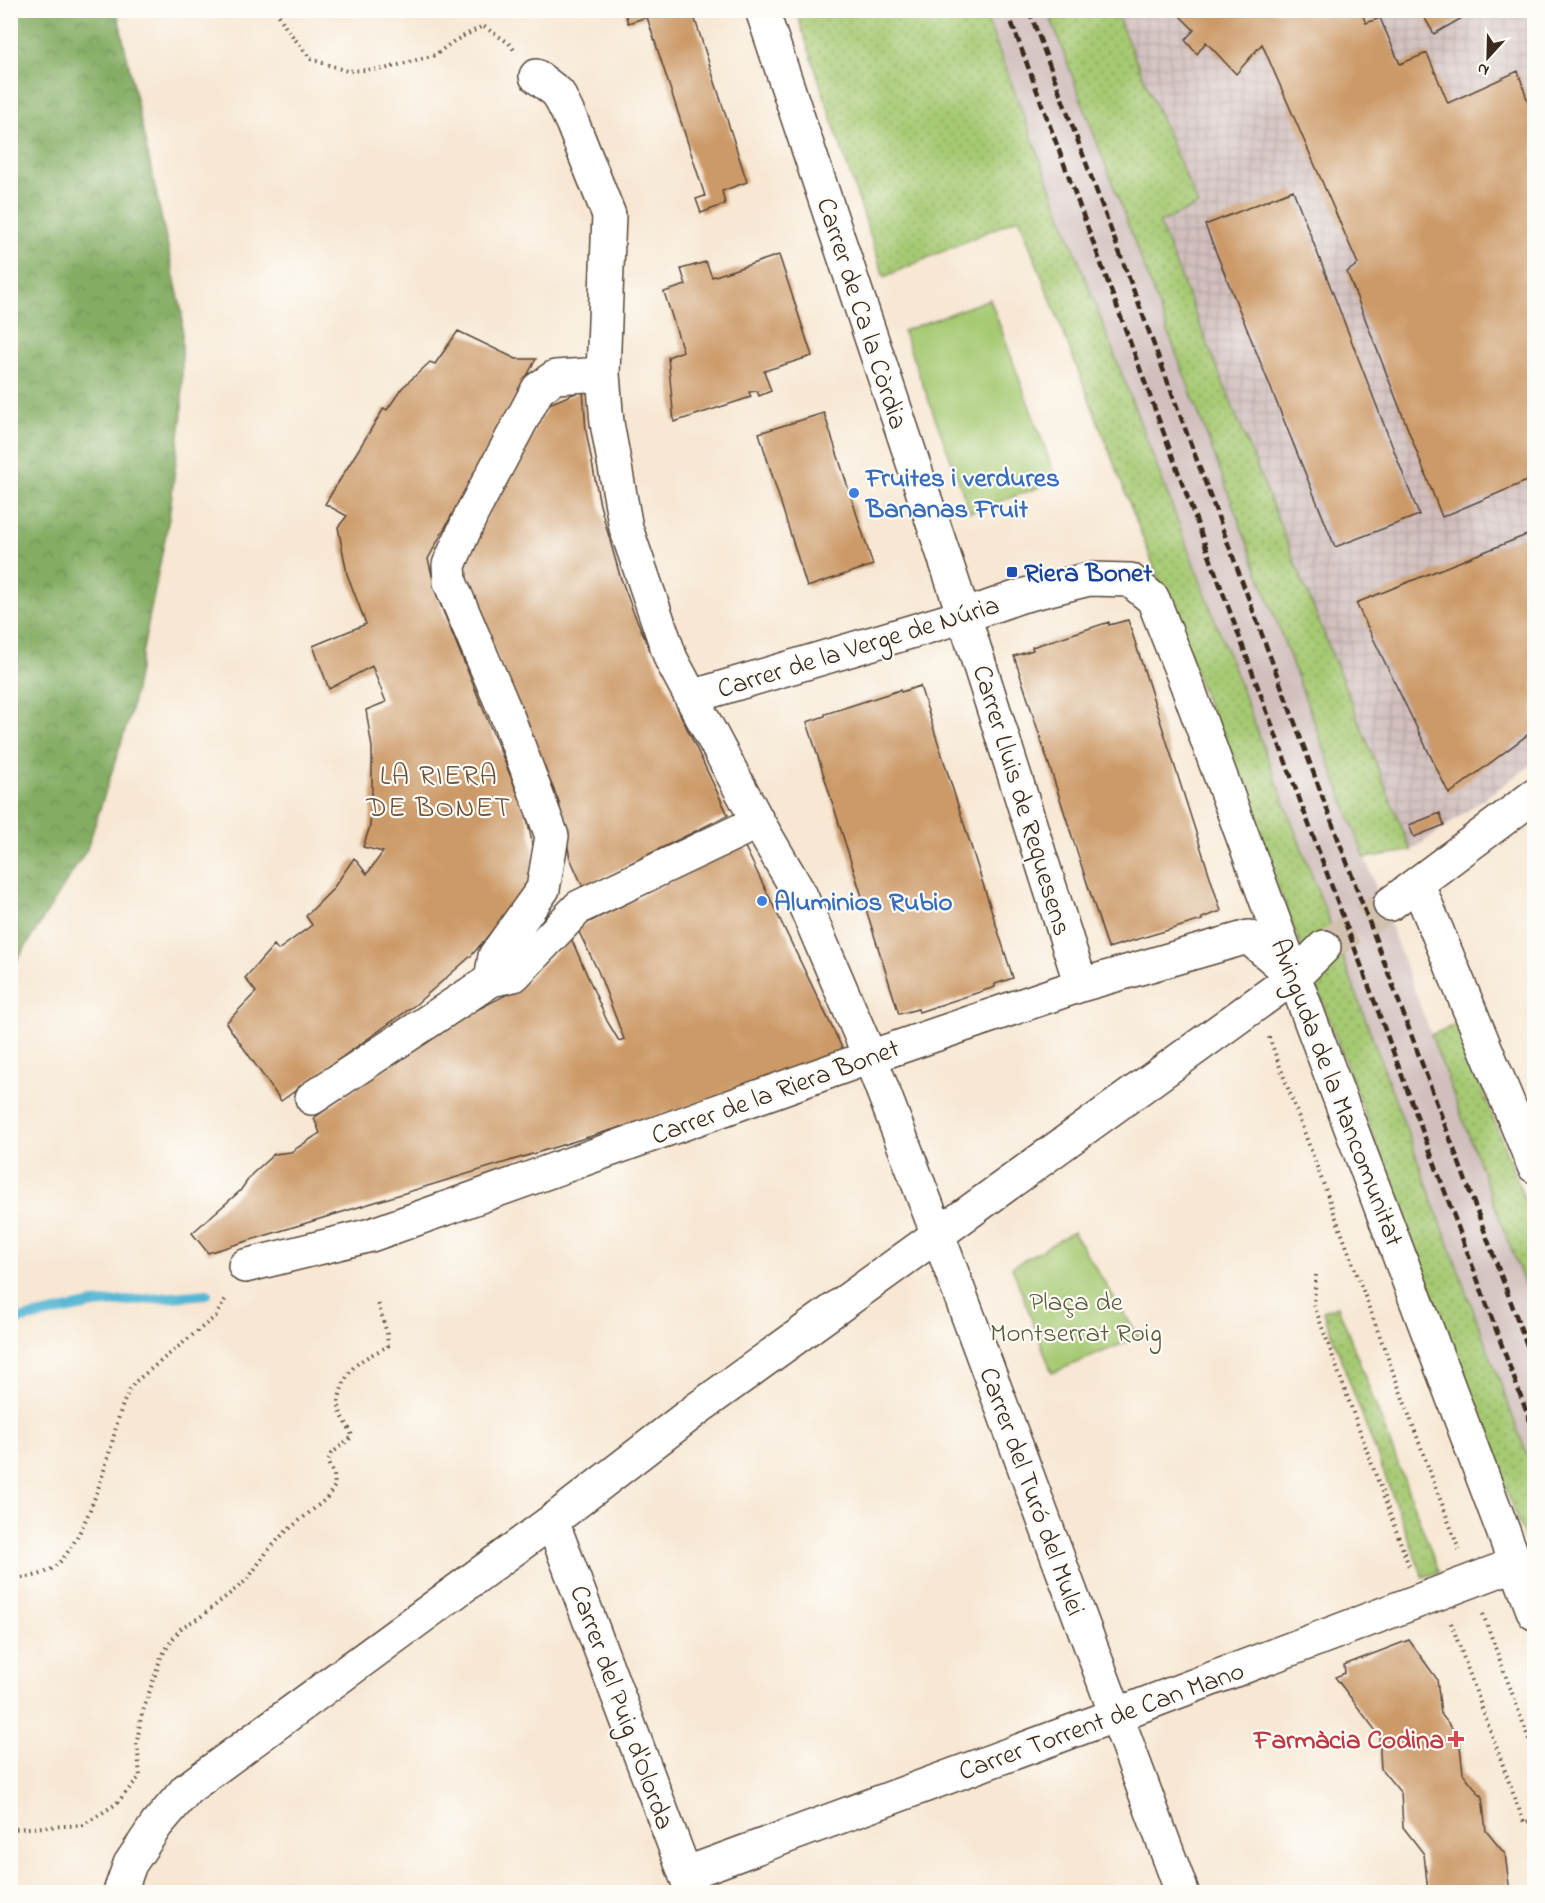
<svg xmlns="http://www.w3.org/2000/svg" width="1545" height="1903" viewBox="0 0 1545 1903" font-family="'Indie Flower',sans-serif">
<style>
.industrial{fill:url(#industrial-grid)}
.railway{fill:#d1bfbe}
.grass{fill:url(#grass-dots);stroke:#707a48;stroke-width:1.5}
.forest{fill:url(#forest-crowns);stroke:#606c41;stroke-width:1.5}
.park{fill:#a6c972;stroke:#707a48;stroke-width:1.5}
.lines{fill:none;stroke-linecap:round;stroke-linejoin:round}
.stream{stroke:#54b6d3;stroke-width:10}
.building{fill:#cc9a67}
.minor-tunnel{stroke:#d1c1af;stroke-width:33;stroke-dasharray:33 16;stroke-linecap:butt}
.minor-casing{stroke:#574639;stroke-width:36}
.path{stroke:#574639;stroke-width:4;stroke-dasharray:1.5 4.5;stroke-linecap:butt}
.minor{stroke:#fff;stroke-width:33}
.rail{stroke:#3b2a1e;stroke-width:4.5;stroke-dasharray:9 4.5;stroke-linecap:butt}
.shop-dot{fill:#3f7fe0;stroke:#fdfcf7;stroke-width:2}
.transit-dot{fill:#1a4fb4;stroke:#fdfcf7;stroke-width:2}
.health-dot{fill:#e0444e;stroke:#fdfcf7;stroke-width:2}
.labels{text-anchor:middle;stroke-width:4.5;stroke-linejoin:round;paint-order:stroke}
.street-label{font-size:27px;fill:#3b2a1e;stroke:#fdfcf7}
.shop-label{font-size:27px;font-weight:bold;fill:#366cbe;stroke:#fdfcf7;text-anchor:start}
.transit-label{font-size:27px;font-weight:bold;fill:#164399;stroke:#fdfcf7;text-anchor:start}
.park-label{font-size:27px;fill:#5b5a37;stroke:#fdfcf7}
.health-label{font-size:27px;font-weight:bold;fill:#be3a42;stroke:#fdfcf7;text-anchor:end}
.neighbourhood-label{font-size:28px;letter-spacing:1.5px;fill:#6e5138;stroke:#fdfcf7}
</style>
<defs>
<pattern id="industrial-grid" width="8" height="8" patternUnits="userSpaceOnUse" patternTransform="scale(1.5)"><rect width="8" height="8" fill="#d1bfbe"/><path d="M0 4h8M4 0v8" fill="none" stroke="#b4a4a3"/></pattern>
<pattern id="grass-dots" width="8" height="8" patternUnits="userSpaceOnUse" patternTransform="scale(1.5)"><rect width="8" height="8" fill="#a6c972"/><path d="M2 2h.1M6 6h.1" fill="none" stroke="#88a35d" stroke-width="1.8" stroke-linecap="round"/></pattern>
<pattern id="forest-crowns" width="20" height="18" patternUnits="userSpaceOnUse" patternTransform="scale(1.5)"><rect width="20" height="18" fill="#84ad64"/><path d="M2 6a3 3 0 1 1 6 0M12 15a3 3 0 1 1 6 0" fill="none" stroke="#6d8d52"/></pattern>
</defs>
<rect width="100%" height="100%" fill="#fdfcf7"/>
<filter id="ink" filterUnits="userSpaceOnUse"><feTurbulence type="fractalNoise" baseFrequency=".0167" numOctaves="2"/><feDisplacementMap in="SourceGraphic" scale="12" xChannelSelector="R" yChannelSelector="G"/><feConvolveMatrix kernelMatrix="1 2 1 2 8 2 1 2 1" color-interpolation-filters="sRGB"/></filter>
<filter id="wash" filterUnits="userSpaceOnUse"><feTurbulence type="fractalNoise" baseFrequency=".008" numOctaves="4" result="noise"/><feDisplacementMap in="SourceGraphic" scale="24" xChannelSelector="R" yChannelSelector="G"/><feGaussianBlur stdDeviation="1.35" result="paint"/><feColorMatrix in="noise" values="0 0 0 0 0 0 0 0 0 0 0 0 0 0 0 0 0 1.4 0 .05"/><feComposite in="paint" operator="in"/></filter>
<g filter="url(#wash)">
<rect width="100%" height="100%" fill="#f7e7d3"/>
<path class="industrial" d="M 1115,11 L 1534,11 L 1534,763 L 1411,851 L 1159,222 L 1198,205 Z"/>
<path class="railway" d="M 984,11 L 1048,11 L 1534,1310 L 1534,1474 L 1318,891 Z"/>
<path class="grass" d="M 796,11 L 984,11 L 1318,891 L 1534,1474 L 1534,1564 L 1321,998 L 1019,218 L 884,277 Z
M 1048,11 L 1115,11 L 1198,205 L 1159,223 L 1411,851 L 1365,858 Z
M 1457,1024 L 1534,1224 L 1534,1310 L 1431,1035 Z
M 1338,1306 L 1439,1572 L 1423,1577 L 1323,1311 Z"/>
<path class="forest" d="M 11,10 L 117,11 L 182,313 L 182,412 L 169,518 L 130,715 L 87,849 L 11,970 Z"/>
<path class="park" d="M 990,299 L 1057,481 L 970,512 L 903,331 Z
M 1073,1232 L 1139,1337 L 1052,1373 L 1012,1267 Z"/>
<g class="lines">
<path class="stream" d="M 10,1318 L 17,1320 L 94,1304 L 207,1294"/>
</g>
<g id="blocks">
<path class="building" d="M 624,10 L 692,10 L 747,182 L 722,191 L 725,204 L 701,213 L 696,199 L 705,196 L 647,17 L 628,23 Z
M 1174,10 L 1360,10 L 1366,23 L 1380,18 L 1400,64 L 1427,53 L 1448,103 L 1518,71 L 1534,121 L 1534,478 L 1442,517 L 1347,272 L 1358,264 L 1262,44 L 1236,74 L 1206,42 L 1197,54 L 1185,40 L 1194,30 Z
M 1420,10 L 1476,10 L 1434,34 Z
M 1293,190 L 1419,515 L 1335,547 L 1205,225 Z
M 779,255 L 812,356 L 764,371 L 771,391 L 759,396 L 757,391 L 749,392 L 751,397 L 674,422 L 668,357 L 683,351 L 664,292 L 686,285 L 681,269 L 706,262 L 712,277 Z
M 458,331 L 516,359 L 536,359 L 428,559 L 437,596 L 526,814 L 534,851 L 529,887 L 471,956 L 415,1005 L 281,1101 L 226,1023 L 256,992 L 245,978 L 274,945 L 278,950 L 312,925 L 306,916 L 332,890 L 354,858 L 367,874 L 383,852 L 363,847 L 370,826 L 372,789 L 372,748 L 366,710 L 386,702 L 372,666 L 329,689 L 313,646 L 366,624 L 347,574 L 338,527 L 347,516 L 325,504 L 384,408 L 387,410 L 402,388 L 430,362 L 435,364 Z
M 583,390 L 586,431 L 600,505 L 620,576 L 633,611 L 648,646 L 728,815 L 583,887 L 570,858 L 559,802 L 459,567 L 549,404 Z
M 824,413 L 873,565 L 807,587 L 759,433 Z
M 1534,532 L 1534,730 L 1449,794 L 1356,603 Z
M 1128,620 L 1221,911 L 1202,918 L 1202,920 L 1108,948 L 1014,656 L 1033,650 L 1032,647 L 1109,622 L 1109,625 Z
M 920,686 L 1013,978 L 995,984 L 995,987 L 919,1012 L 918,1009 L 899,1014 L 807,722 L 825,716 L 825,714 L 900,690 L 901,692 Z
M 1440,813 L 1444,825 L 1414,837 L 1409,825 Z
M 744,845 L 846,1056 L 844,1059 L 208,1253 L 192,1233 L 240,1191 L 252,1174 L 274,1154 L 291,1152 L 320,1133 L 314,1118 L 439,1029 L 518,989 L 571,938 L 607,1021 L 619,1041 L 624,1039 L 598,971 L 577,928 Z
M 1409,1640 L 1437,1679 L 1441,1714 L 1459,1737 L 1463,1773 L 1482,1797 L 1486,1831 L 1505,1854 L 1510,1892 L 1428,1892 L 1424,1854 L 1403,1827 L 1401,1793 L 1381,1769 L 1379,1735 L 1335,1677 L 1345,1673 L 1344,1665 Z"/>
</g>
</g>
<g filter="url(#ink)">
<use href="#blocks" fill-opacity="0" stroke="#574639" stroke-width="1.5"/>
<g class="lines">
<path class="minor-tunnel" d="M 1324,947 L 1390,904"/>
<defs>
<path id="minor" d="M 762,10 L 964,616 L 1081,985
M 536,76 L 558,93 L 572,122 L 609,215 L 603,374 L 607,423 L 626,528 L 671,659 L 758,822 L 801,896 L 870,1057 L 938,1235 L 1182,1892
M 691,697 L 964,616 L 1021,596 L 1089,579 L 1130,580 L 1153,599 L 1187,685 L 1311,1022 L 1534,1613
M 1418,885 L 1534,1166
M 1390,904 L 1534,796
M 491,980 L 495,956 L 543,889 L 552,836 L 508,718 L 450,582 L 449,565 L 472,513 L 538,389 L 555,377 L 603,374
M 312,1098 L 491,980 L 514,975 L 579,907 L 758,822
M 245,1266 L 371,1235 L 870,1057 L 1081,985 L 1248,937 L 1293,975
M 552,1521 L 692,1892
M 685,1874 L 1116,1715 L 1516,1564
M 120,1892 L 130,1864 L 157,1824 L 187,1789 L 552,1521 L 697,1409 L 1295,976 L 1324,947"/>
</defs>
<use href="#minor" class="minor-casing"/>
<path class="path" d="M 276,10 L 286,28 L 311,59 L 347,71 L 384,69 L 435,55 L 454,41 L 483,26 L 509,43 L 514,50
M 1269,1037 L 1459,1550
M 1316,1275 L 1314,1305 L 1410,1569
M 10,1578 C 25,1579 47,1575 58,1564 C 84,1537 101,1482 111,1447 C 117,1424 121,1401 135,1382 L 216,1316 L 227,1296
M 1483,1614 L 1534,1753
M 1451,1623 L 1524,1823 L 1534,1819
M 10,1829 L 83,1825 L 116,1804 L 140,1776 L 137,1742 L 141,1717 L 161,1657 L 172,1640 L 182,1627 L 199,1618 L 247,1580 L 266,1553 L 283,1534 L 326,1499 L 335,1486 L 334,1475 L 328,1463 L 331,1454 L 352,1437 C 350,1426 343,1420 340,1411 C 336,1397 345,1376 355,1366 C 363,1358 377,1352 388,1346 L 387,1334 L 378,1303"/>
<use href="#minor" class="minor"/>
<path class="rail" d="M 1007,10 L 1534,1432
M 1029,10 L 1534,1364"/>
</g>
</g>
<g class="shop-dot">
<circle cx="854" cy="493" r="6"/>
<circle cx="762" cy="901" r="6"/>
</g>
<rect class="transit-dot" x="1006" y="566" width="12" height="12" rx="3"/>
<path class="health-dot" d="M1453 1730h6v6h6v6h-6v6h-6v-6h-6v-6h6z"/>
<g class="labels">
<g class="street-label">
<text transform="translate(863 313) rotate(72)" y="9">Carrer de Ca la Còrdia</text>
<text transform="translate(858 646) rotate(-17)" y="9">Carrer de la Verge de Núria</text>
<text transform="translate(1023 800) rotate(73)" y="9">Carrer Lluis de Requesens</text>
<text transform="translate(775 1091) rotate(-20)" y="9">Carrer de la Riera Bonet</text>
<text transform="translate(1338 1092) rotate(69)" y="9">Avinguda de la Mancomunitat</text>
<text transform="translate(1033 1491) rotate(70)" y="9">Carrer del Turó del Mulei</text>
<text transform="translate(623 1707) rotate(70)" y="9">Carrer del Puig d'Olorda</text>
<text transform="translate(1101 1720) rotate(-20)" y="9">Carrer Torrent de Can Mano</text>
</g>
<g class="shop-label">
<text x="866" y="486">Fruites i verdures<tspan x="866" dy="31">Bananas Fruit</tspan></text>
<text x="774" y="910">Aluminios Rubio</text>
</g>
<g class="transit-label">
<text x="1024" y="581">Riera Bonet</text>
</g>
<g class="park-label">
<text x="1076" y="1310">Plaça de<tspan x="1076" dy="31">Montserrat Roig</tspan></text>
</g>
<g class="health-label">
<text x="1444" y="1748">Farmàcia Codina</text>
</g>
<g class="neighbourhood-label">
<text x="439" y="784">LA RIERA<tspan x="439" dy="32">DE BONET</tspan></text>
</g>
</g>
<rect width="1545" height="1903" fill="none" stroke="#fdfcf7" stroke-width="36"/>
<g transform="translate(1488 57) rotate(202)" stroke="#fdfcf7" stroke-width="4.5" paint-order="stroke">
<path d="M0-4.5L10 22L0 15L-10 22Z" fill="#3b2a1e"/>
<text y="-9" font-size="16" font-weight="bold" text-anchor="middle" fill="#3b2a1e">N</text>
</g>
</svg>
